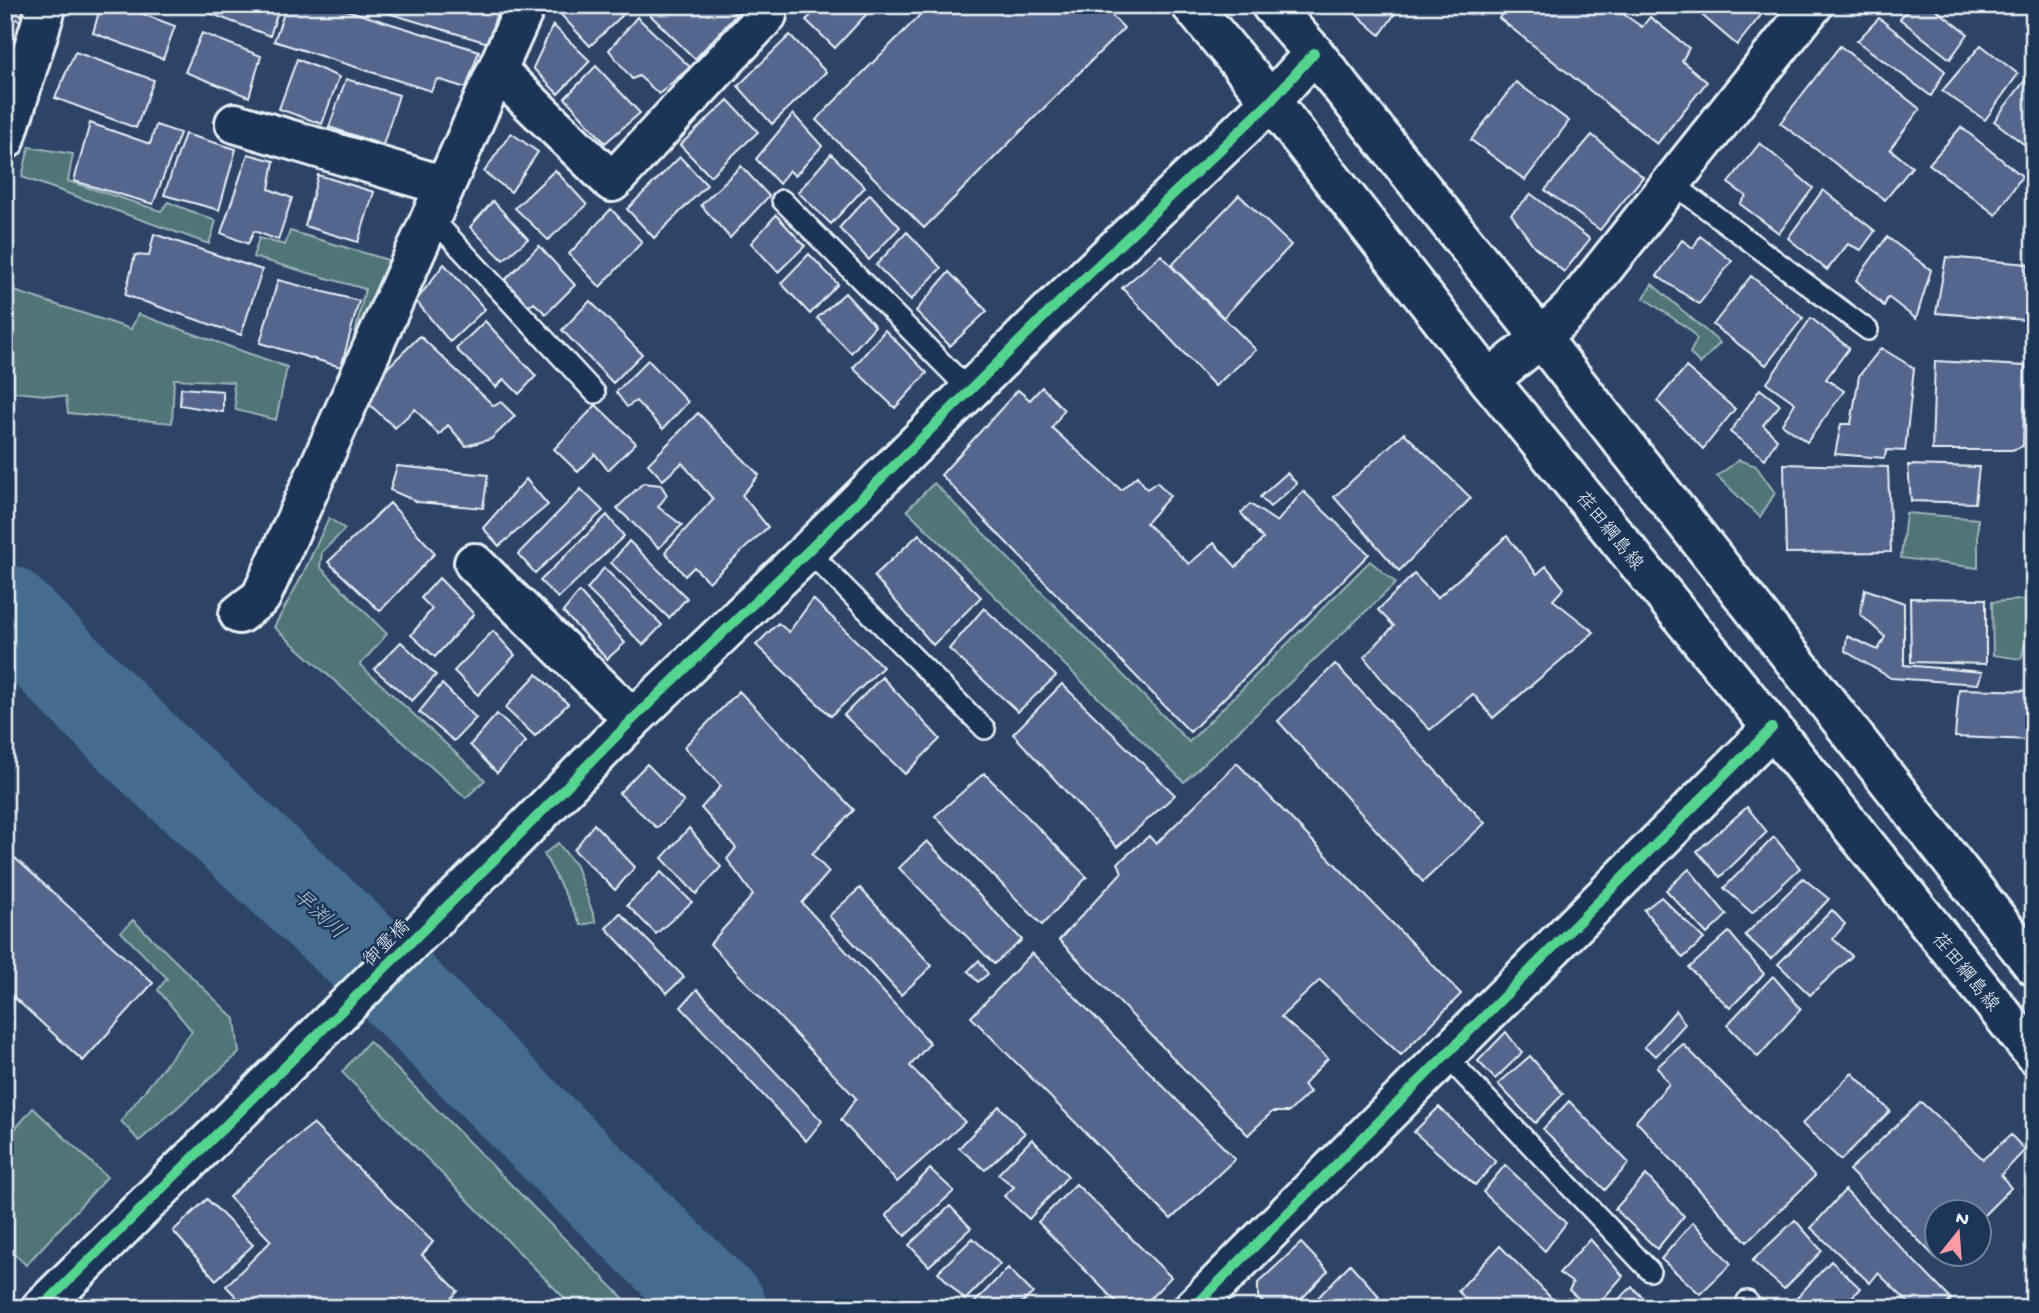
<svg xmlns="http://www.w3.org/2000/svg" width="2039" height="1313" viewBox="0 0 2039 1313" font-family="'Gochi Hand','Klee One',sans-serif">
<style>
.green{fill:#507577;stroke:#9cb3b8;stroke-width:2}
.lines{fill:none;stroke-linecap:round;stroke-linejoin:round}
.river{stroke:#456c8d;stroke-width:91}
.building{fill:#54668d;stroke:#e8f1f8;stroke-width:2}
.service-casing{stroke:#e8f1f8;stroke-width:24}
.minor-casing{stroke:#e8f1f8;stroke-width:44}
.tertiary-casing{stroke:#e8f1f8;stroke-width:44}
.secondary-casing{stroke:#e8f1f8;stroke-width:44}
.service{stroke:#1d3557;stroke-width:19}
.minor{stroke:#1d3557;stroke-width:38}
.tertiary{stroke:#1d3557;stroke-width:38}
.secondary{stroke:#1d3557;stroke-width:38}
.cycleway-casing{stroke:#1d3557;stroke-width:15}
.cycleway{stroke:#53d58f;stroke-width:10}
.labels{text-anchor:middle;stroke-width:5;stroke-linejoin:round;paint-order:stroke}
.street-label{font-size:19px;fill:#e8f1f8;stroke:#1d3557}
.water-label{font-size:21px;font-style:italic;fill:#afc2d3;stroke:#1d3557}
</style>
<rect width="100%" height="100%" fill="#2e4467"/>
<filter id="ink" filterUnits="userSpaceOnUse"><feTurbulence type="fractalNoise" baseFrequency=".0143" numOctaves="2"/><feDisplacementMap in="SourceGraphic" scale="14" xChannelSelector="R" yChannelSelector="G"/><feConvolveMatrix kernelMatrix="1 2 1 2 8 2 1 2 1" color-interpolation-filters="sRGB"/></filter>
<g filter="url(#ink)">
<path class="green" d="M 29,147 L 73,154 L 68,181 L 161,211 L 168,202 L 216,221 L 209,244 L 22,177 Z
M 290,231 L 388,260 L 352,347 L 365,289 L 253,257 L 259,238 L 285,245 Z
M 1652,284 L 1720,343 L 1700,364 L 1690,353 L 1697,339 L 1690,330 L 1644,298 Z
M 5,288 L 131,329 L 138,314 L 287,367 L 276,420 L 236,410 L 233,382 L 174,379 L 172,423 L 68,413 L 66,397 L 5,391 Z
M 1739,460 L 1756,466 L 1775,493 L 1760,517 L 1717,476 Z
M 934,483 L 1189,742 L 1370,561 L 1396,583 L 1184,782 L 907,510 Z
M 1906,513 L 1978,519 L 1978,568 L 1901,558 Z
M 329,518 L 345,529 L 322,552 L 320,567 L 387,634 L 360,665 L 485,780 L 466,798 L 274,627 L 302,576 Z
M 2034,599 L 2034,639 L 2025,644 L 2021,659 L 1993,655 L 1992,602 Z
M 558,843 L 576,866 L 596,922 L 581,925 L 544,854 Z
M 133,920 L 235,1019 L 239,1053 L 139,1141 L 121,1121 L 192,1031 L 158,990 L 167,978 L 121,932 Z
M 369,1041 L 633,1308 L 574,1308 L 342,1072 Z
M 33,1108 L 107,1177 L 26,1265 L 5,1245 L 5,1141 Z"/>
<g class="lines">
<path class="river" d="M 5,610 L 148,753 L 367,956 L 567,1157 L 721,1308"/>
</g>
<path class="building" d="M 5,5 L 34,5 L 28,24 L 5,15 Z
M 101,5 L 119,5 L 175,26 L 163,59 L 93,33 Z
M 205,5 L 280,5 L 270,36 L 204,11 Z
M 287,5 L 330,5 L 479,51 L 466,88 L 437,79 L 431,91 L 274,41 Z
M 361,5 L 499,5 L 488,43 Z
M 552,5 L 627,5 L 630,8 L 590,46 Z
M 648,5 L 727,5 L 736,15 L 695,59 L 644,9 Z
M 822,5 L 875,5 L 835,48 L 806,20 Z
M 930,5 L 1102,5 L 1124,28 L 924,228 L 816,120 Z
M 1346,5 L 1401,5 L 1380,35 Z
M 1509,5 L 1618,5 L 1616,9 L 1642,27 L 1650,17 L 1689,48 L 1682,61 L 1707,82 L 1657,144 L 1499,18 Z
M 1690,5 L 1769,5 L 1737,45 Z
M 1910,5 L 1930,5 L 1968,34 L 1950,59 L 1900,19 Z
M 637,17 L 690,67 L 659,94 L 639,76 L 632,79 L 609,50 Z
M 1879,18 L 1945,71 L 1931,96 L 1857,41 Z
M 553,25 L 590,61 L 558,94 L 533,68 Z
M 202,33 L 261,56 L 249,97 L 185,72 Z
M 790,35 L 826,72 L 772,124 L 738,86 Z
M 1981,45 L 2018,74 L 1985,120 L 1942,91 Z
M 1840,46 L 1920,109 L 1890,149 L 1912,167 L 1885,200 L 1780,123 Z
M 75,52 L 154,80 L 136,128 L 55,98 Z
M 297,59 L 339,77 L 322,124 L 279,109 Z
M 596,66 L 640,113 L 605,143 L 565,98 Z
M 346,79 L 399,95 L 383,145 L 329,127 Z
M 2026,79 L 2034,85 L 2034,152 L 1994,121 Z
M 1516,82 L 1569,121 L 1525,180 L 1471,140 Z
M 728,100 L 758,132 L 710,176 L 680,145 Z
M 793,114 L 822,146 L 795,176 L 789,170 L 779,184 L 756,159 Z
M 90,123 L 150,144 L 156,125 L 180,133 L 153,204 L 74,181 Z
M 1961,127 L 2022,176 L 1996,215 L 1929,164 Z
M 511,133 L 538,152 L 511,192 L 484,172 Z
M 185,134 L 236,149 L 219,210 L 164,195 Z
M 1592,135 L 1643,177 L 1600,230 L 1545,190 Z
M 1760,143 L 1813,188 L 1779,233 L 1740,204 L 1746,196 L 1728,183 Z
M 248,154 L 274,161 L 269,189 L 292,198 L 278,240 L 254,231 L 248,244 L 221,233 Z
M 831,154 L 865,187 L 831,224 L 798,192 Z
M 680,157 L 707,185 L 654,238 L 627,209 Z
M 741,166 L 769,196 L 730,238 L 701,205 Z
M 555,170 L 587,205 L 548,240 L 515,208 Z
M 318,175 L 374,192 L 358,242 L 305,226 Z
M 1823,190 L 1875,231 L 1861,250 L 1848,244 L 1827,270 L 1788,238 Z
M 870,194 L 900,227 L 869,260 L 839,228 Z
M 1531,194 L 1590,239 L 1564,272 L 1534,246 L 1511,214 Z
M 1239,195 L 1291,245 L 1223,318 L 1171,266 Z
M 493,201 L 528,239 L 503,260 L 470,227 Z
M 611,209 L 642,242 L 600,287 L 569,254 Z
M 776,215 L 805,246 L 778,272 L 751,243 Z
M 907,232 L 941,268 L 911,300 L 876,265 Z
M 154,234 L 262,270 L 241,335 L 125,295 L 135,255 L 149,256 Z
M 1700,236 L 1732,261 L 1699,304 L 1657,276 L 1682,240 L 1693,248 Z
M 1887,237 L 1931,270 L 1916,319 L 1888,297 L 1884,306 L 1856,280 Z
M 539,246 L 575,285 L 546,314 L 534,303 L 527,307 L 503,282 Z
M 809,254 L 838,284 L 810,314 L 781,283 Z
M 1161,255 L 1256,350 L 1215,386 L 1122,288 Z
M 1946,257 L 2028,264 L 2025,320 L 1936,313 Z
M 444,264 L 485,309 L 450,342 L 416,301 Z
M 949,272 L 987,311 L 950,346 L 916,311 Z
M 1751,276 L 1803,318 L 1766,365 L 1713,325 Z
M 278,280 L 359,301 L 341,367 L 260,343 Z
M 845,293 L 875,326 L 851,353 L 817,318 Z
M 590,301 L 642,354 L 613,383 L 562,330 Z
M 1811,318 L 1849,348 L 1826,379 L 1844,391 L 1807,442 L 1782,424 L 1795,403 L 1767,383 Z
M 485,321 L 536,376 L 519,394 L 504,379 L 496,387 L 456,349 Z
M 885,330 L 927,373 L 895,408 L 853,368 Z
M 420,336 L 494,406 L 501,402 L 515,416 L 491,439 L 466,446 L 448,425 L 439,435 L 415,409 L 395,428 L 369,404 L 382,373 Z
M 1881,348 L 1914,368 L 1905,451 L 1887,450 L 1884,458 L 1835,454 L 1841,424 L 1851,424 L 1859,376 Z
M 648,360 L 688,402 L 663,429 L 636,401 L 627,407 L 616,392 Z
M 1935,361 L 2025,366 L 2023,446 L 2012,450 L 1932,450 Z
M 1686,367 L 1735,409 L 1703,449 L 1657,401 Z
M 1042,387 L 1064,410 L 1052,428 L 1121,490 L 1137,476 L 1147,489 L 1157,482 L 1170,496 L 1146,523 L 1189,564 L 1214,543 L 1236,567 L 1263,539 L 1241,513 L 1250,504 L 1277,522 L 1303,491 L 1369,554 L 1190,732 L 941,475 L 1018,390 L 1030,400 Z
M 181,388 L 223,391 L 223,412 L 180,405 Z
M 1760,389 L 1780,405 L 1763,425 L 1777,439 L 1765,459 L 1730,432 Z
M 596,405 L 636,443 L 608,470 L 595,454 L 578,472 L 554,449 Z
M 698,413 L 759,475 L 742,495 L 768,527 L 709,582 L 694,567 L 685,576 L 665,552 L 713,499 L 682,463 L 663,480 L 648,464 Z
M 1404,433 L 1471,498 L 1399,571 L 1334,497 Z
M 1784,464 L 1888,467 L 1891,552 L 1786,553 Z
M 1908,465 L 1979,467 L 1975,503 L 1911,501 Z
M 397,466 L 488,475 L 483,508 L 418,502 L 390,490 Z
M 1287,473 L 1297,484 L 1270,507 L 1260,497 Z
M 526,479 L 548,505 L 499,546 L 483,528 Z
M 643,483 L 661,485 L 667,495 L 658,507 L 682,525 L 659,548 L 617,508 Z
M 581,489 L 603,511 L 535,573 L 518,554 Z
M 390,503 L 435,553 L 380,611 L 328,562 Z
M 607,515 L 624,536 L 558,598 L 540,581 Z
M 919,534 L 981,597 L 933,645 L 874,576 Z
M 1507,536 L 1537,574 L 1546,566 L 1564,588 L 1553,600 L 1594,632 L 1493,718 L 1473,694 L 1430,730 L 1384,682 L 1364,657 L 1394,626 L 1378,610 L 1414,574 L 1437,598 Z
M 629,541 L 687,598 L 669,618 L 611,563 Z
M 604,568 L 662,625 L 643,645 L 587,589 Z
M 439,578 L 474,614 L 435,657 L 411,635 L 432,609 L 421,598 Z
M 1865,589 L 1904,603 L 1904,665 L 1982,672 L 1978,684 L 1891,678 L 1845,651 L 1847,636 L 1878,650 L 1885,637 L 1860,614 Z
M 579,592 L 625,643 L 607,659 L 563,612 Z
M 1910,598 L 1986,599 L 1986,664 L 1911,662 Z
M 813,599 L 883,667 L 831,716 L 756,645 L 778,623 L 789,632 Z
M 984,608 L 1056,676 L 1018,712 L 949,649 Z
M 493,631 L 515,655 L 478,695 L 454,671 Z
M 401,642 L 436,675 L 412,701 L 374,669 Z
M 1335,664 L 1485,823 L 1423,882 L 1278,721 Z
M 537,674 L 568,704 L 535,736 L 505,708 Z
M 882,677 L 940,739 L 905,774 L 844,715 Z
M 442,684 L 476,718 L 454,741 L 419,712 Z
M 1062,684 L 1175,795 L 1117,847 L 1013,734 Z
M 1959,689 L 2034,691 L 2032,740 L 1955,737 Z
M 739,691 L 854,810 L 812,854 L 829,872 L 802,903 L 930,1043 L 910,1066 L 965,1122 L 897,1182 L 841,1120 L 856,1098 L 710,944 L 753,895 L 727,859 L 736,848 L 701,808 L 721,786 L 684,747 Z
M 497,714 L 526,742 L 497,773 L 470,745 Z
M 1237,763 L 1461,994 L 1401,1055 L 1320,980 L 1281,1017 L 1328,1058 L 1303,1085 L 1310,1092 L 1289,1112 L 1272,1112 L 1248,1135 L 1059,940 L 1122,872 L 1118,863 L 1149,836 L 1156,844 Z
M 647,764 L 684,802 L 657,828 L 619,793 Z
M 984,773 L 1087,877 L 1042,925 L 935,816 Z
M 1747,807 L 1767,832 L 1720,877 L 1697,851 Z
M 594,824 L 635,867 L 615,890 L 574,850 Z
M 689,828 L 721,867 L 696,894 L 662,858 Z
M 1774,837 L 1800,868 L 1752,913 L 1724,888 Z
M 927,841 L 1022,940 L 994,964 L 899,868 Z
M 5,849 L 153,983 L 83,1061 L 5,989 Z
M 1689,869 L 1727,915 L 1707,934 L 1666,890 Z
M 661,872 L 692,902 L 656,934 L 627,905 Z
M 1803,878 L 1829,899 L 1771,959 L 1745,935 Z
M 860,888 L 932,966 L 901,995 L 829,916 Z
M 1661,897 L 1704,939 L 1683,958 L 1644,910 Z
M 1832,910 L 1845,924 L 1833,939 L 1852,956 L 1810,995 L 1778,964 Z
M 620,913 L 684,977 L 667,993 L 606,928 Z
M 1729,932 L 1764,974 L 1730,1008 L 1689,968 Z
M 1032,953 L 1235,1159 L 1171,1219 L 971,1017 Z
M 979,960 L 988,974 L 978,982 L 968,971 Z
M 1773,976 L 1801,1009 L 1758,1057 L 1727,1025 Z
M 697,989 L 822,1121 L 806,1141 L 681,1007 Z
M 1676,1010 L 1685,1024 L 1656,1056 L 1644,1047 Z
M 1506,1032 L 1522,1053 L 1495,1079 L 1478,1061 Z
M 1683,1044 L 1815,1176 L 1747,1242 L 1636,1121 L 1669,1084 L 1657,1067 Z
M 1530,1056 L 1563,1094 L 1535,1123 L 1498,1084 Z
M 1852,1073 L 1890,1111 L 1841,1160 L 1802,1124 Z
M 1569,1101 L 1629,1163 L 1605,1190 L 1543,1129 Z
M 1921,1102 L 1983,1159 L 2011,1135 L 2025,1150 L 2001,1175 L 2011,1188 L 1980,1219 L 1980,1212 L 1938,1212 L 1938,1254 L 1944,1254 L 1938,1260 L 1849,1170 Z
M 999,1106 L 1025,1133 L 985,1170 L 959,1148 Z
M 1439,1107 L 1496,1162 L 1475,1185 L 1414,1132 Z
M 313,1124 L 433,1242 L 422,1255 L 458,1291 L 443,1308 L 247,1308 L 226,1286 L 271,1241 L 229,1197 L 270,1158 Z
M 1032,1139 L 1068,1176 L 1029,1219 L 1004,1196 L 1014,1187 L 998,1174 Z
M 1505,1165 L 1566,1223 L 1545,1251 L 1483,1192 Z
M 930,1169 L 954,1191 L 905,1236 L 886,1215 Z
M 1646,1175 L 1684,1216 L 1657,1249 L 1615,1209 Z
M 1076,1184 L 1171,1277 L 1141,1308 L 1122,1308 L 1038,1222 Z
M 1845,1190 L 1951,1299 L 1944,1308 L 1914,1308 L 1878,1273 L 1870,1283 L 1811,1228 Z
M 207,1199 L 253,1245 L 216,1280 L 173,1231 Z
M 950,1206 L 971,1228 L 929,1266 L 909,1245 Z
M 1795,1220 L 1822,1251 L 1784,1289 L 1752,1261 Z
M 1693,1222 L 1731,1264 L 1700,1294 L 1661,1259 Z
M 973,1238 L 1000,1264 L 965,1300 L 938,1272 Z
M 1590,1239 L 1623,1276 L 1595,1308 L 1589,1308 L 1569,1290 L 1573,1283 L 1559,1273 Z
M 1301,1243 L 1328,1271 L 1293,1308 L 1268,1308 L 1258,1297 L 1258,1283 Z
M 1500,1246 L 1561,1308 L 1474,1308 L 1458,1291 Z
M 1831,1261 L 1860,1288 L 1843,1308 L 1791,1308 L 1789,1306 Z
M 1350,1264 L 1379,1296 L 1368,1308 L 1308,1308 Z
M 1008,1268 L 1033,1293 L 1016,1308 L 977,1308 L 973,1304 Z
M 1632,1287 L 1654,1308 L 1609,1308 Z"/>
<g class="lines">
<defs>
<path id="service" d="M 1672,183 L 1868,330
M 782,200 L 970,391
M 431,217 L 595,393
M 808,551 L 985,729
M 1446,1056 L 1650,1271
M 1747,1301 L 1753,1308"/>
<path id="minor" d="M 498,71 L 612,182 L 767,15 L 757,5
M 235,123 L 445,186
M 5,140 L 47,5
M 474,563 L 633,719
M 239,614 L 261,597 L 526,5
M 41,1308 L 503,851 L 633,719 L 808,551 L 1051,310 L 1271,101 L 1314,53
M 1193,1308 L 1772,728"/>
<path id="tertiary" d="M 1489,380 L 1541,338 L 1571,309 L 1813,5"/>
<path id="secondary" d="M 1191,5 L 1271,101 L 1489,380 L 1772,728 L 2034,1054
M 1271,5 L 1314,53 L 1541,338 L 2034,966"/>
</defs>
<use href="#service" class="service-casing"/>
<use href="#minor" class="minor-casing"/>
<use href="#tertiary" class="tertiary-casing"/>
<use href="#secondary" class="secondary-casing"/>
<use href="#service" class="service"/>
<use href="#minor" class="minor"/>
<use href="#tertiary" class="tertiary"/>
<use href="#secondary" class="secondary"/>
<defs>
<path id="cycleway" d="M 41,1308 L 503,851 L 633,719 L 808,551 L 1051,310 L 1271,101 L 1314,53
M 1193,1308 L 1772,728"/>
</defs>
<use href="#cycleway" class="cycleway-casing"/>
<use href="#cycleway" class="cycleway"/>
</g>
</g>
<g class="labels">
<g class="street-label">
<text transform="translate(1611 530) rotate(51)" y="7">荏田綱島線</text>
<text transform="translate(385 942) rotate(-45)" y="7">御霊橋</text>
<text transform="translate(1967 971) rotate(51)" y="7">荏田綱島線</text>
</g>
<g class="water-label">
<text transform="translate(320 913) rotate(43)" y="7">早渕川</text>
</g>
</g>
<rect width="2039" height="1313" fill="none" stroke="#1d3557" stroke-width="28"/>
<rect x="14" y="14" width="2011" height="1285" fill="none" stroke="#e8f1f8" stroke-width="2.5" filter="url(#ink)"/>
<g transform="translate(1958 1233) rotate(17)"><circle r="33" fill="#1d3557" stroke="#6e8097" stroke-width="2"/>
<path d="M0-5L12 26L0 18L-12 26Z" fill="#ff9aa2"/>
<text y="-10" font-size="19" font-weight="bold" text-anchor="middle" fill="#e8f1f8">N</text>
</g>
</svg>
